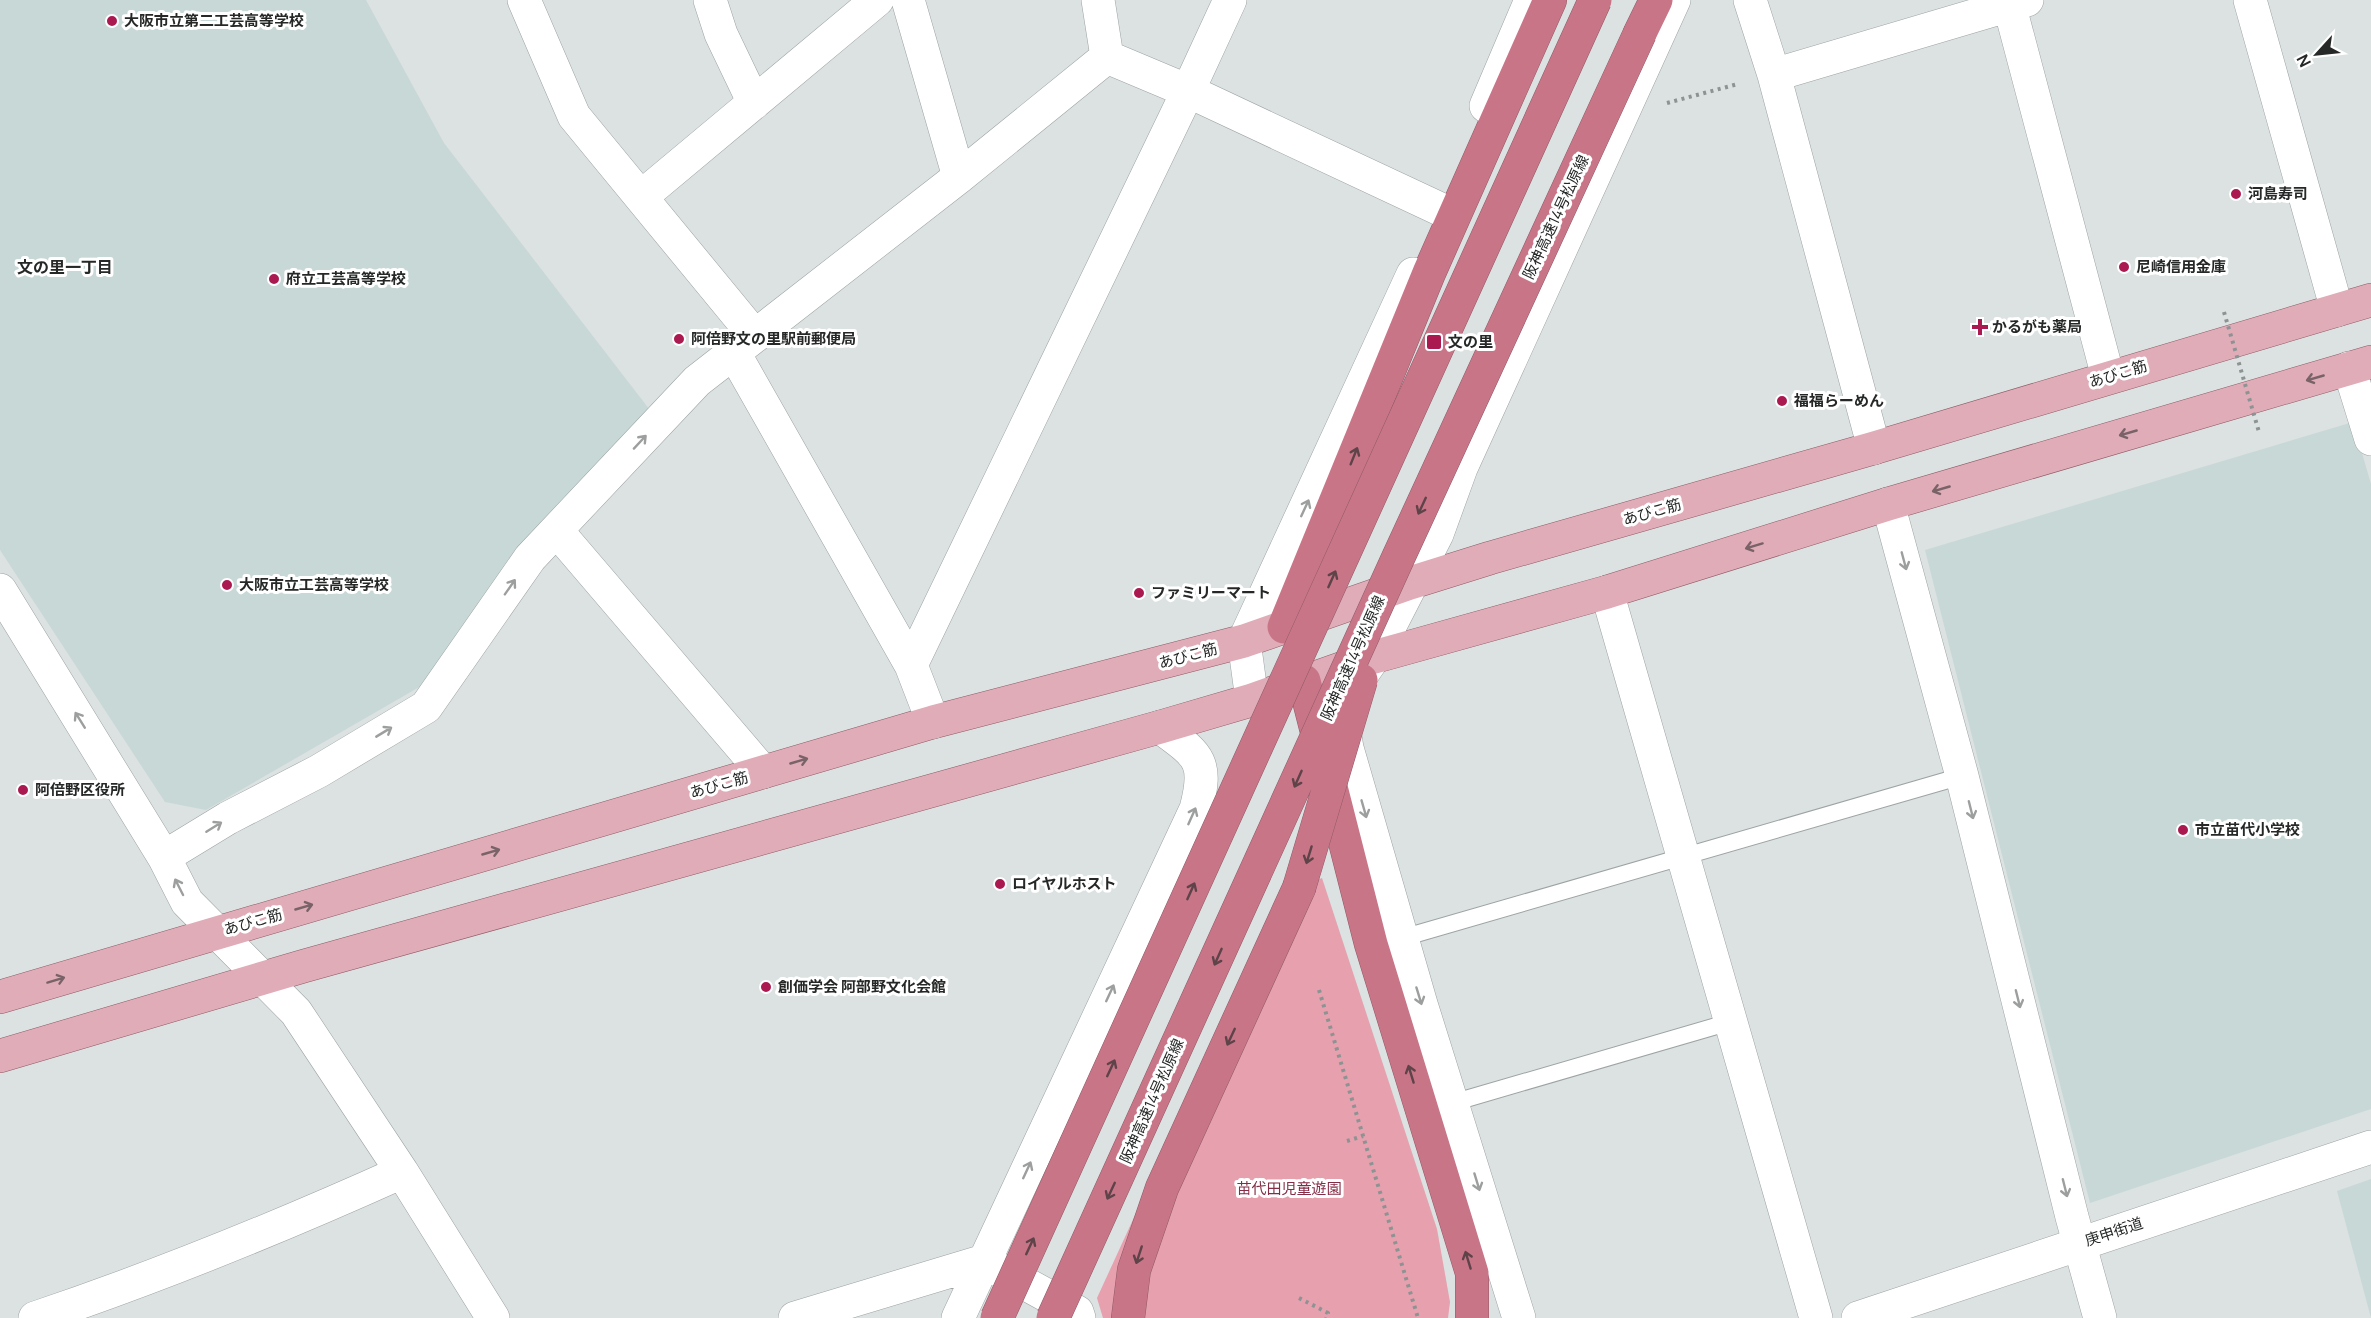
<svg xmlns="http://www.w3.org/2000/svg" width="2371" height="1318" viewBox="0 0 2371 1318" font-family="Manrope,'Noto Sans JP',sans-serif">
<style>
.built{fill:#c8d8d7}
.green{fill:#e6a0ae}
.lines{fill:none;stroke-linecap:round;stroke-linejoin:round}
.service-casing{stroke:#9da3a3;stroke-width:18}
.minor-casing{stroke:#9da3a3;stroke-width:34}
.tertiary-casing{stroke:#9da3a3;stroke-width:34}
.primary-casing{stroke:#905a66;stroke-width:34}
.motorway-casing{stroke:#905a66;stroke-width:34}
.path{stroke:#8d9392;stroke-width:4;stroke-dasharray:3 4.5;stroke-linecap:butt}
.service{stroke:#fff;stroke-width:16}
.minor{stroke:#fff;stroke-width:33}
.tertiary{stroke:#fff;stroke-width:33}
.primary{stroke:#dfacb8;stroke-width:33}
.motorway{stroke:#c97588;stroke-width:33}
.motorway-bridge-casing{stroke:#905a66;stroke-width:34;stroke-linecap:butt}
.path-bridge{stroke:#8d9392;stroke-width:4;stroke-dasharray:3 4.5;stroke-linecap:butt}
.motorway-bridge{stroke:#c97588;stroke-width:33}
.oneway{stroke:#796368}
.oneway2{stroke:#9d9e9e}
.oneway3{stroke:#5e4349}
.poi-dot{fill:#aa1950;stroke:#fff;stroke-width:2}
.labels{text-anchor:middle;stroke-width:6;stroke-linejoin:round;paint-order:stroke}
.poi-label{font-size:15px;font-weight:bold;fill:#252827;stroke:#fff;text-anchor:start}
.street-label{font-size:15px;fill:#252827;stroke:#fff}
.park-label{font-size:15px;fill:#842d47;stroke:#fff}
.neighbourhood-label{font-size:16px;font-weight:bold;fill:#252827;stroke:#fff}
</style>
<rect width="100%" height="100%" fill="#dbe2e1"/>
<path class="built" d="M 0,0 L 366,0 L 444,143 L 653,414 L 428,682 L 206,810 L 165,802 L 0,550 Z
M 2353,422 L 2371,484 L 2371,1109 L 2090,1203 L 1925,550 Z
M 2371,1179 L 2371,1318 L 2337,1191 Z"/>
<path class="green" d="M 1322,878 L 1437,1229 L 1450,1302 L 1448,1318 L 1103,1318 L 1097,1298 L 1282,895 Z"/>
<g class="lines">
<defs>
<path id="service" d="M 1402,938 L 1962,776
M 1452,1103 L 1730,1022"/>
<path id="minor" d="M 524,0 L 574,116 L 755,336
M 710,0 L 721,34 L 754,103
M 908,0 L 959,177
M 1098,0 L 1107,57
M 1750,0 L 1774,75 L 1874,448
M 2008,0 L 2108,377
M 2250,0 L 2337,310
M 1107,57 L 1188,91 L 1442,210
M 1774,75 L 2027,0
M 1486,106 L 1531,0
M 641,197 L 877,0
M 734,353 L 911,665 L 933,722
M 2349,368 L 2371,439
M 1888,504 L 1962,776 L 2072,1217 L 2100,1318
M 557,531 L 763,772
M 0,590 L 164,857 L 187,902 L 296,1012 L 402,1172 L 493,1318
M 1607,592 L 1816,1318
M 911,665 L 1188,91 L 1230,0
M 1361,676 L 1374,657 L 1437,534 L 1461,468 L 1674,0
M 1252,700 L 1244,641 L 1413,274
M 1343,725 L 1347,748 L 1421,1004 L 1519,1318
M 164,857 L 228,818 L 319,771 L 426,707 L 530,558 L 697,381 L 959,177 L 1107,57
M 35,1318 C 160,1276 282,1226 402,1172
M 795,1318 L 984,1261 L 1077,1312 L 1079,1318
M 958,1318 L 1196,809 C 1209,760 1198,755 1160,727"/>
<path id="tertiary" d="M 1858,1318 L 2371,1147"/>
<path id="primary" d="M 0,997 L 933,722 L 1244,641 L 1410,583 L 1490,558 L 1874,448 L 2371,300
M 0,1056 L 304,966 L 1160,727 L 1252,700 L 1374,657 L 1607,592 L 1888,504 L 2371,362"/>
<path id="motorway" d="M 1640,33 L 1656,0
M 1284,627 L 1429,273 L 1550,0
M 1304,681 L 1371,944 L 1472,1273 L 1472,1318
M 1128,1318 L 1134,1270 L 1162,1188 L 1299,888"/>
</defs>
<use href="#service" class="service-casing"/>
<use href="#minor" class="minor-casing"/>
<use href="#tertiary" class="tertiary-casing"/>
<use href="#primary" class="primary-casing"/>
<use href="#motorway" class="motorway-casing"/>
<path class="path" d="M 1667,103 L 1738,84
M 1319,990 L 1418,1318
M 1347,1141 L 1363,1136
M 1299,1298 L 1328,1313 L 1326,1318"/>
<use href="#service" class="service"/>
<use href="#minor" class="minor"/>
<use href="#tertiary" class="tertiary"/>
<use href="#primary" class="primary"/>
<use href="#motorway" class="motorway"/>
<defs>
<path id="motorway-bridge" d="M 1299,888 L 1361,680
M 997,1318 L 1595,0
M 1053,1318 L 1398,558 L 1640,33"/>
</defs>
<use href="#motorway-bridge" class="motorway-bridge-casing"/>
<path class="path-bridge" d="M 2224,312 L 2259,432"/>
<use href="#motorway-bridge" class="motorway-bridge"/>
</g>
<defs><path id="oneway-shaft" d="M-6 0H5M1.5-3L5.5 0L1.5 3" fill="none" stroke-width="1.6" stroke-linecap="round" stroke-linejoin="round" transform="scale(1.5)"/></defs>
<g class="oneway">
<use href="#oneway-shaft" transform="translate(2315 378) rotate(164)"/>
<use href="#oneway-shaft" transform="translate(2128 433) rotate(164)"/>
<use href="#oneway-shaft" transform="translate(1941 489) rotate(164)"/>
<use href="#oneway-shaft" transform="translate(1754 546) rotate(163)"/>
<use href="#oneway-shaft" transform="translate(799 761) rotate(-16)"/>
<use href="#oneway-shaft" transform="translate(491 852) rotate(-16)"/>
<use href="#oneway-shaft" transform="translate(304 907) rotate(-16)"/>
<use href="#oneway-shaft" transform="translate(56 980) rotate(-17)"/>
</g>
<g class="oneway2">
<use href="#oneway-shaft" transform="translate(640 442) rotate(-47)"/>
<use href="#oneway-shaft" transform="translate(1305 508) rotate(-65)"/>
<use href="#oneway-shaft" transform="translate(1904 561) rotate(75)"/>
<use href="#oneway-shaft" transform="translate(510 587) rotate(-55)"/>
<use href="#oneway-shaft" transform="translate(80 720) rotate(-122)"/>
<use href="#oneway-shaft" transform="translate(384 732) rotate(-31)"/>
<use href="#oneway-shaft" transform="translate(1364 809) rotate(74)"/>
<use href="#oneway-shaft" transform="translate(1971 810) rotate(76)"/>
<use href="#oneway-shaft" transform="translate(1192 816) rotate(-66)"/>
<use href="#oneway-shaft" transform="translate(214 827) rotate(-32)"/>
<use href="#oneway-shaft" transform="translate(179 887) rotate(-117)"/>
<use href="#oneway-shaft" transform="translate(1110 993) rotate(-65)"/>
<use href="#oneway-shaft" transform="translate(1419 996) rotate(73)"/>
<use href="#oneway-shaft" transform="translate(2018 999) rotate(76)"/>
<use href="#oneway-shaft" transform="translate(1027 1170) rotate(-65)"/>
<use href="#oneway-shaft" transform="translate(1477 1182) rotate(73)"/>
<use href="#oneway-shaft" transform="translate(2065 1188) rotate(76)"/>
</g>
<g class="oneway3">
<use href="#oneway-shaft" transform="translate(1354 456) rotate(-68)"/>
<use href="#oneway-shaft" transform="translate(1422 506) rotate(115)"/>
<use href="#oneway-shaft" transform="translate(1332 579) rotate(-66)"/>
<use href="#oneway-shaft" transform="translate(1298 779) rotate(114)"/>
<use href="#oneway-shaft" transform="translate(1309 855) rotate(107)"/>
<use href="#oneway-shaft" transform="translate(1191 891) rotate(-66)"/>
<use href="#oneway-shaft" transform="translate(1218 957) rotate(114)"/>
<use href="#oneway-shaft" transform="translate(1231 1037) rotate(115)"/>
<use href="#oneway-shaft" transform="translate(1111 1068) rotate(-65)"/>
<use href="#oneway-shaft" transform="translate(1411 1074) rotate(-107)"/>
<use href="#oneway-shaft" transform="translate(1111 1191) rotate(115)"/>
<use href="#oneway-shaft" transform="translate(1030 1246) rotate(-65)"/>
<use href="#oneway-shaft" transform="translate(1139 1255) rotate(108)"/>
<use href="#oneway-shaft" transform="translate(1468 1260) rotate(-107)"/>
</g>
<g class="poi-dot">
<circle cx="112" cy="21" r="6"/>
<circle cx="2236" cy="194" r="6"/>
<circle cx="2124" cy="267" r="6"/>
<circle cx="274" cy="279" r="6"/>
<path d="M1977 318h6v6h6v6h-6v6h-6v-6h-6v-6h6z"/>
<circle cx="679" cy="339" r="6"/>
<rect x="1426" y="334" width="16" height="16" rx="3"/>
<circle cx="1782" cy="401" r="6"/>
<circle cx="227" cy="585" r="6"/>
<circle cx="1139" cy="593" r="6"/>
<circle cx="23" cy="790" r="6"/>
<circle cx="2183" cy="830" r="6"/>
<circle cx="1000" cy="884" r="6"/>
<circle cx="766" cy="987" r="6"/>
</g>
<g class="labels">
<g class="poi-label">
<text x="124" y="26">大阪市立第二工芸高等学校</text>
<text x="2248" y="199">河島寿司</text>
<text x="2136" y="272">尼崎信用金庫</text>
<text x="286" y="284">府立工芸高等学校</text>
<text x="1992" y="332">かるがも薬局</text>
<text x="691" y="344">阿倍野文の里駅前郵便局</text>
<text x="1448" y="347">文の里</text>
<text x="1794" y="406">福福らーめん</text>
<text x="239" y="590">大阪市立工芸高等学校</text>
<text x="1151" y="598">ファミリーマート</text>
<text x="35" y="795">阿倍野区役所</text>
<text x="2195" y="835">市立苗代小学校</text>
<text x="1012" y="889">ロイヤルホスト</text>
<text x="778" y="992">創価学会 阿部野文化会館</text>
</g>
<g class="street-label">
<text transform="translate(1556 217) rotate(-65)" y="5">阪神高速14号松原線</text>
<text transform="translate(2118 374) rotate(-17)" y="5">あびこ筋</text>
<text transform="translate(1652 512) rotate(-16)" y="5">あびこ筋</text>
<text transform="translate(1188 656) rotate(-15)" y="5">あびこ筋</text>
<text transform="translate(1353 658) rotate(-66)" y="5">阪神高速14号松原線</text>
<text transform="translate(719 785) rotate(-16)" y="5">あびこ筋</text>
<text transform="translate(253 922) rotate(-16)" y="5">あびこ筋</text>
<text transform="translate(1152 1101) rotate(-66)" y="5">阪神高速14号松原線</text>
<text transform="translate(2114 1232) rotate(-18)" y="5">庚申街道</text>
</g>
<g class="park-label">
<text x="1289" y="1194">苗代田児童遊園</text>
</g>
<g class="neighbourhood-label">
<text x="65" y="273">文の里一丁目</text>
</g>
</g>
<g transform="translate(2317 54) rotate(243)" stroke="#ffffff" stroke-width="4.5" paint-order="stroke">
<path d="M0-4.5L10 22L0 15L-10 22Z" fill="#252827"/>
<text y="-9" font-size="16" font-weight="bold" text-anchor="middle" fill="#252827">N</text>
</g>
</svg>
